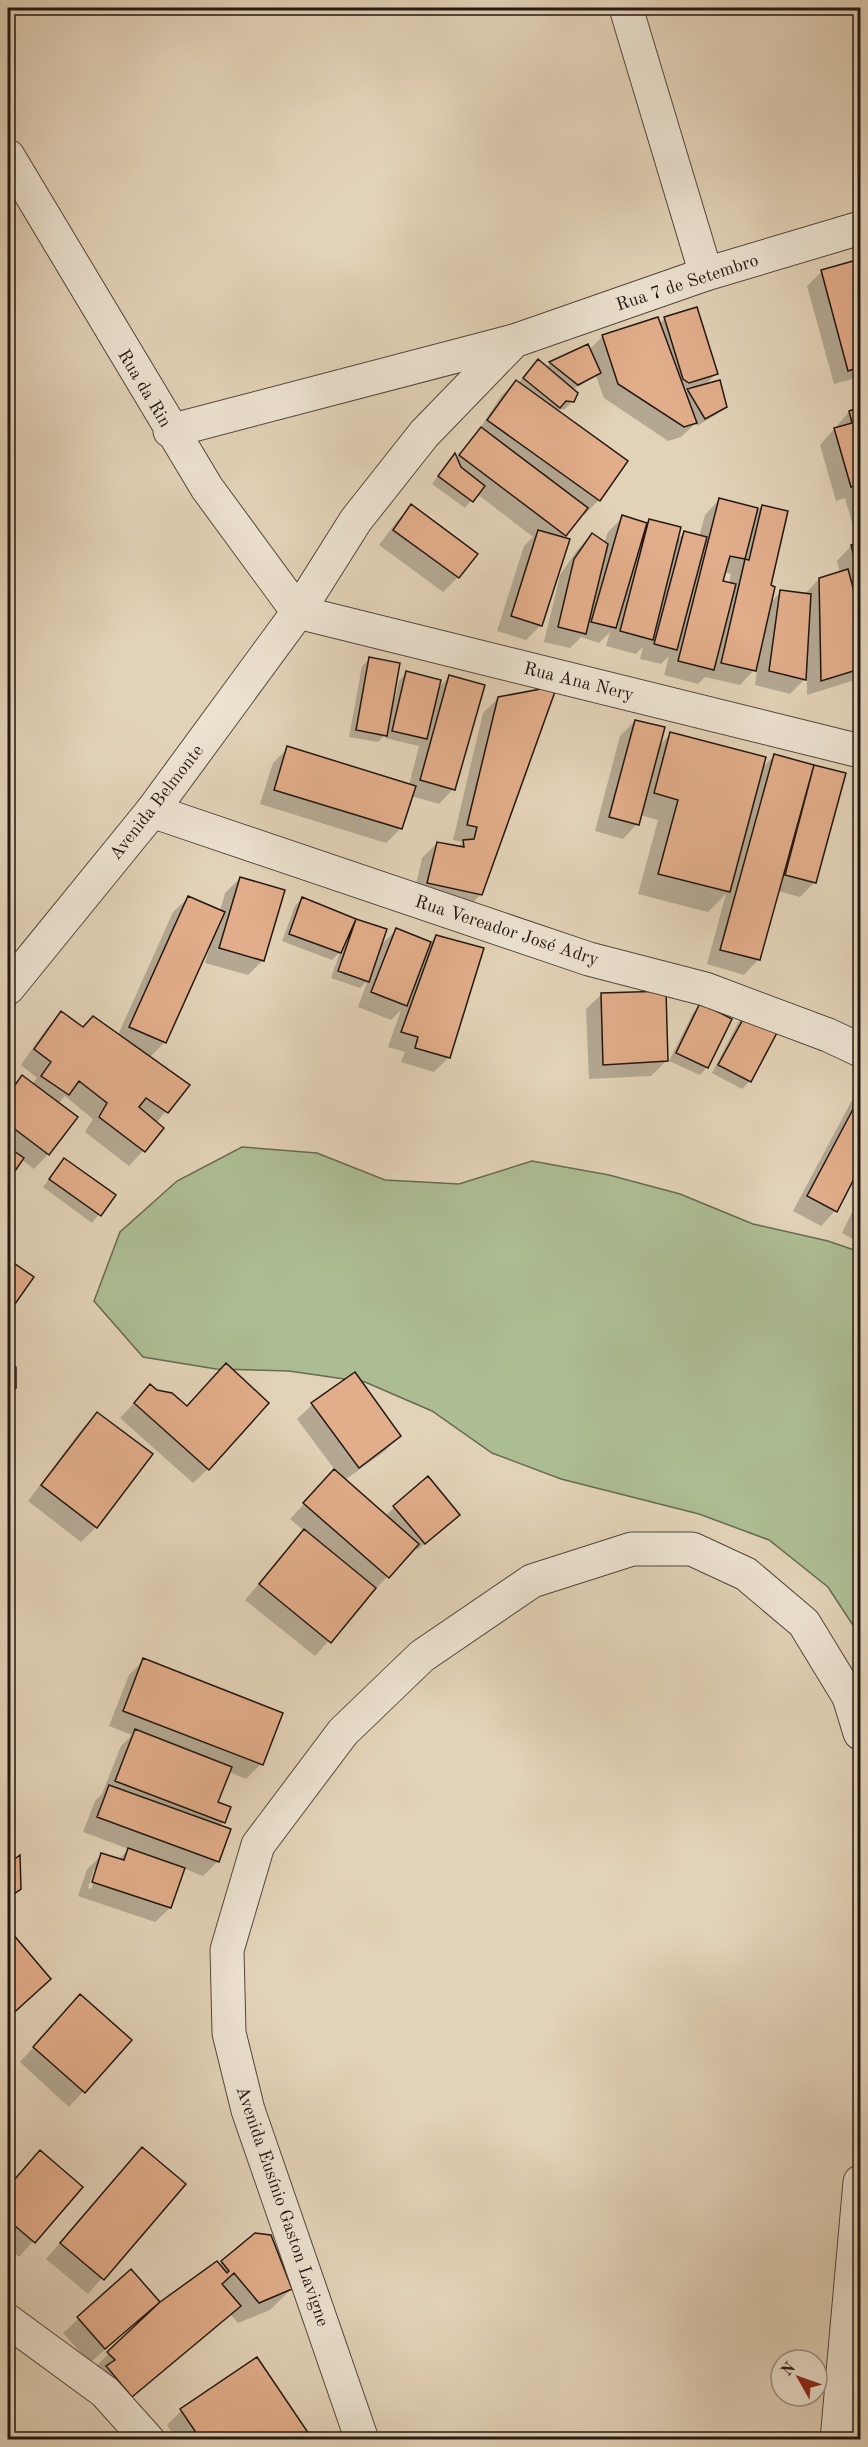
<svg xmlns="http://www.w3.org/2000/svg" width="868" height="2447" viewBox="0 0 868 2447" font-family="'Old Standard TT',serif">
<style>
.green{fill:#adbd93;stroke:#686a52;stroke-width:1.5}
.shadow{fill:#0003;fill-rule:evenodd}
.building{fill:#e2ad8a;stroke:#231712;stroke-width:1.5}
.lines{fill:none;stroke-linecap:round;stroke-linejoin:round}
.minor-casing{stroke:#53463b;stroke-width:35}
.tertiary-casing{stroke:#53463b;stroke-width:35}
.minor{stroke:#ece2d0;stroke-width:33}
.tertiary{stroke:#ece2d0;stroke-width:33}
.labels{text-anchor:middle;stroke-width:4.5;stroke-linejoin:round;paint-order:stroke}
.street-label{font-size:18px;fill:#231712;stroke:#ece2d0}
</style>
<rect width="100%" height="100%" fill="#e2d2b7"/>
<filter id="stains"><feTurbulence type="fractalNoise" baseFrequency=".00333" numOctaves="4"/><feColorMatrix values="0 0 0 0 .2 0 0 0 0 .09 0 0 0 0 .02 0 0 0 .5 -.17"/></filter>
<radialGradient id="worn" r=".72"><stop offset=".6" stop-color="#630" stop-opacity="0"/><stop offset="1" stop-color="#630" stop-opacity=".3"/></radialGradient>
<path class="green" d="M 242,1147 L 317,1153 L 385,1180 L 459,1184 L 532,1161 L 609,1175 L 680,1194 L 753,1224 L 828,1241 L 860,1252 L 860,1636 L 828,1587 L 769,1540 L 699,1514 L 561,1479 L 492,1453 L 432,1411 L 365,1382 L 289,1371 L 216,1369 L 143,1357 L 94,1301 L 120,1232 L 177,1181 Z"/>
<path class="shadow" d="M 860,261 L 860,377 L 834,384 L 807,286 L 822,271 Z
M 665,318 L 716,374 L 705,385 L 725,406 L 717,414 L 697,426 L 696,423 L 681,437 L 668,441 L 604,398 L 596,376 L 572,390 L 573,401 L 565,409 L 556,410 L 626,462 L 599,500 L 584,515 L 582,514 L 562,538 L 541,625 L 526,640 L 497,631 L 524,546 L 533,537 L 477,494 L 465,508 L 432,484 L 448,462 L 456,458 L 475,436 L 501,396 L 516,382 L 518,383 L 531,369 L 546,368 L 550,363 L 587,346 L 589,350 L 603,336 L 659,325 ZM 692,386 L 685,393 L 683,389 Z
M 860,409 L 860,677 L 858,679 L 807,695 L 807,677 L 790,694 L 755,685 L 758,663 L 756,663 L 754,670 L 740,685 L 705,677 L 698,684 L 664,675 L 669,656 L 661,664 L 640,659 L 643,647 L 636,654 L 606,646 L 610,632 L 599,643 L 581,637 L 570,648 L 544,642 L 560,575 L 578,549 L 592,535 L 604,543 L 608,532 L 623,517 L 646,524 L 650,520 L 676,541 L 684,533 L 699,537 L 705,515 L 719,500 L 755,513 L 762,506 L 770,603 L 781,592 L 804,595 L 819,579 L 840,573 L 837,561 L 851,546 L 858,544 L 845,498 L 836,501 L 820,445 L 849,412 ZM 724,572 L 731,574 L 729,584 L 722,582 Z
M 412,506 L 458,577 L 443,592 L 379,545 L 397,521 Z
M 370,659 L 392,697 L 395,698 L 399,681 L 406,673 L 438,688 L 450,677 L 453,789 L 439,804 L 411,796 L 400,829 L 386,843 L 260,804 L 273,763 L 288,748 L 409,785 L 419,746 L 385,738 L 386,734 L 378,742 L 349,737 L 362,666 Z
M 498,698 L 481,894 L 466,909 L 413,897 L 422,858 L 437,843 L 457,848 L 463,842 L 453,840 L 483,713 Z
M 635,721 L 659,746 L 671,734 L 761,769 L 774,756 L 844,775 L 815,882 L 800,897 L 778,891 L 758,960 L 744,975 L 707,964 L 726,894 L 708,912 L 638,894 L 658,820 L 640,815 L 637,824 L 623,839 L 595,831 L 620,736 Z
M 240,878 L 263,960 L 248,975 L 205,963 L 210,946 L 208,945 L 165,1042 L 149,1058 L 188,1085 L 156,1123 L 143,1151 L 129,1166 L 85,1132 L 93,1119 L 65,1096 L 58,1104 L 48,1154 L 34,1169 L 21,1159 L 8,1178 L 8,1091 L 22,1077 L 32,1084 L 37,1078 L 21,1065 L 47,1028 L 61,1013 L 82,1029 L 118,1035 L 173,912 L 188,898 L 220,911 L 225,893 Z
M 302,898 L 385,930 L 379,947 L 396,930 L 430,943 L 436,936 L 449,1057 L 434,1072 L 401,1062 L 405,1052 L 388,1047 L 401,1010 L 391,1020 L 358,1007 L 368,980 L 360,988 L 331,978 L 340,952 L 332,960 L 282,941 L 295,906 Z
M 601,995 L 666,1061 L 651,1076 L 589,1079 L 586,1009 Z
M 700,1005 L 707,1067 L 700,1075 L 669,1061 L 693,1013 Z
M 747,1013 L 777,1030 L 750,1081 L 742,1089 L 712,1073 L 739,1021 Z
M 860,1085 L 860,1164 L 835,1211 L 821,1226 L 793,1211 Z
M 64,1160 L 114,1195 L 92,1223 L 43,1187 Z
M 860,1196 L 860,1243 L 842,1233 Z
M 8,1261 L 32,1277 L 8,1311 Z
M 8,1363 L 14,1368 L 14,1387 L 8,1394 Z
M 354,1374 L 400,1436 L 385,1451 L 345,1480 L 385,1516 L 427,1478 L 451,1522 L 417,1550 L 414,1547 L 315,1656 L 245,1600 L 304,1531 L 290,1519 L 335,1470 L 297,1419 L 312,1405 Z
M 150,1386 L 208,1469 L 193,1483 L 120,1418 Z
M 97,1414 L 96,1527 L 81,1542 L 28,1501 L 82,1429 Z
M 144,1660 L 261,1764 L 246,1779 L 229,1772 L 216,1803 L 229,1808 L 220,1826 L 218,1861 L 203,1876 L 183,1868 L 170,1908 L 155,1922 L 78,1896 L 87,1869 L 102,1855 L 118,1860 L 129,1849 L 83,1832 L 95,1801 L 102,1794 L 121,1746 L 132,1735 L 109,1726 L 129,1675 ZM 94,1870 L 97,1870 L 91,1889 L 88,1888 Z
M 19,1858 L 19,1889 L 8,1900 L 8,1865 Z
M 10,1934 L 34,1993 L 8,2017 L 8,1936 Z
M 66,2011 L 130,2040 L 69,2107 L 20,2062 Z
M 142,2149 L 184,2184 L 88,2294 L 46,2259 Z
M 26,2167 L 81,2187 L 19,2257 L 8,2247 L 8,2187 Z
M 255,2234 L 291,2289 L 270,2310 L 238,2323 L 230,2314 L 110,2416 L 88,2374 L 142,2321 L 140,2319 L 90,2363 L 63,2333 L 131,2271 L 159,2304 L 218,2265 Z
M 181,2411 L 311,2440 L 176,2440 L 167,2425 Z"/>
<path class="building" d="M 860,259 L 860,367 L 848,371 L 821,270 Z
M 697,307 L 718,374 L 689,383 L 683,379 L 664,317 Z
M 658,317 L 697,423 L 684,427 L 618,384 L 602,335 Z
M 588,344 L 601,373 L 578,385 L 549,362 Z
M 538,359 L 578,393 L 574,402 L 566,401 L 560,408 L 523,378 Z
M 516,380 L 628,461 L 600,501 L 487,420 Z
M 720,380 L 727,407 L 705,419 L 687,389 Z
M 860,407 L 860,484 L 851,487 L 834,428 L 852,423 L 849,411 Z
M 481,427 L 588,508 L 566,536 L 459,455 Z
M 455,453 L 461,467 L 485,486 L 473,502 L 438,476 Z
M 719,498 L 758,508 L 745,559 L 730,556 L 723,581 L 736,584 L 714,670 L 678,661 Z
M 411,504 L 478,554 L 459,578 L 393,530 Z
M 762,505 L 788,511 L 771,585 L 775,587 L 756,671 L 721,663 L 745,559 L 749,560 Z
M 622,515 L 647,523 L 616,628 L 591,622 Z
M 649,519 L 681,527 L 653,640 L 620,631 Z
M 538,530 L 570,539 L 542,626 L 511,616 Z
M 684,531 L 707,537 L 677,650 L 654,644 Z
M 592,533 L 608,544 L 586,634 L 558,627 L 574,559 Z
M 860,542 L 860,579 L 851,545 Z
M 848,569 L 860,614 L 860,669 L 821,681 L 819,578 Z
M 780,590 L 811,594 L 806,680 L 769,671 Z
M 369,657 L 400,663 L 387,736 L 356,730 Z
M 406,671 L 441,680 L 427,739 L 392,731 Z
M 449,675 L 485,685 L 455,790 L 420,780 Z
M 557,686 L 482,895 L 427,883 L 437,842 L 464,847 L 463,840 L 474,839 L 477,827 L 467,825 L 498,697 Z
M 635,720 L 665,727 L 639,825 L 609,817 Z
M 670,732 L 766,757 L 730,892 L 658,874 L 678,800 L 654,793 Z
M 287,746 L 416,786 L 402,829 L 274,790 Z
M 774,754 L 814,765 L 760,960 L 720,950 Z
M 814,765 L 846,773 L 816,883 L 785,875 Z
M 240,877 L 285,890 L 264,961 L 219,948 Z
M 188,896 L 225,912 L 166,1043 L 129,1027 Z
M 302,897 L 356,919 L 341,953 L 289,934 Z
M 356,919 L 387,929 L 369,982 L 338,971 Z
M 396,928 L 431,942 L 407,1006 L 371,992 Z
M 436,935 L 484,948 L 450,1058 L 415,1048 L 418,1037 L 401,1032 Z
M 666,991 L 668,1061 L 603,1065 L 601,993 Z
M 700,1003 L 732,1019 L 708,1068 L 676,1053 Z
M 61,1011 L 83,1027 L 93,1016 L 190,1085 L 168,1113 L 146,1098 L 139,1107 L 164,1128 L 145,1152 L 99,1117 L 107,1103 L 79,1081 L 69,1095 L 41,1076 L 51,1062 L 34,1049 Z
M 747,1012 L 779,1029 L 751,1082 L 718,1065 Z
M 22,1075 L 78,1117 L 49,1155 L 8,1124 L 8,1095 Z
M 860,1096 L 860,1167 L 837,1212 L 807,1196 Z
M 8,1147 L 24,1158 L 8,1181 Z
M 64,1158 L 116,1195 L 101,1216 L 49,1179 Z
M 8,1259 L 34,1277 L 10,1311 L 8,1309 Z
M 8,1361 L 16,1367 L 16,1388 L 8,1388 Z
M 226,1363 L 269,1403 L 209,1470 L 134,1403 L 150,1384 L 157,1390 L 172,1393 L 187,1406 Z
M 355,1372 L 401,1436 L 359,1468 L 311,1403 Z
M 97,1412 L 153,1454 L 97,1528 L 41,1485 Z
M 334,1469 L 419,1544 L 389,1578 L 303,1503 Z
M 428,1476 L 460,1515 L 425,1544 L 393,1506 Z
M 304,1529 L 376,1588 L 331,1643 L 259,1584 Z
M 143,1658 L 283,1713 L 263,1765 L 123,1711 Z
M 135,1729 L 232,1767 L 218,1802 L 231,1807 L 225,1823 L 115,1781 Z
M 109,1785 L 231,1829 L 219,1862 L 97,1817 Z
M 128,1848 L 185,1868 L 171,1908 L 92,1882 L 101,1853 L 124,1860 Z
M 20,1855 L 21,1889 L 8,1898 L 8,1864 Z
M 11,1932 L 51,1979 L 8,2018 L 8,1934 Z
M 80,1994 L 132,2040 L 85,2093 L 33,2047 Z
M 142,2147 L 186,2184 L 104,2280 L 60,2243 Z
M 40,2150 L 83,2187 L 35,2243 L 8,2220 L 8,2187 Z
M 255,2233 L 271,2235 L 292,2289 L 259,2303 L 234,2273 L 222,2284 L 241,2306 L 132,2397 L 106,2366 L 115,2360 L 107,2352 L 160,2302 L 217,2261 L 227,2273 L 229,2271 L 221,2261 Z
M 131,2269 L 160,2302 L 105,2349 L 77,2317 Z
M 257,2357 L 313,2440 L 201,2440 L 180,2409 Z"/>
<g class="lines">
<defs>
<path id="minor" d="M 626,8 L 706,274
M 8,156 L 207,488 L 298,612 L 860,751
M 170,431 L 514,341
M 152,811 L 589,959 L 705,989 L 828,1035 L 860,1050
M 8,2321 L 105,2392 L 148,2440
M 362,2440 L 248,2110 L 229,2033 L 227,1950 L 258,1845 L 343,1732 L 422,1656 L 532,1581 L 632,1549 L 692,1549 L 746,1574 L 804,1623 L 849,1697 L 860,1733
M 837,2440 L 860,2182"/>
<path id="tertiary" d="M 8,988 L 152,811 L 298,612 L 356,520 L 424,434 L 514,341 L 706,274 L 860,228"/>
</defs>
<use href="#minor" class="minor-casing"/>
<use href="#tertiary" class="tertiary-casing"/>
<use href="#minor" class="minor"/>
<use href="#tertiary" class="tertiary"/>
</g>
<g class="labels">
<g class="street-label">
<text transform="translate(687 282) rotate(-18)" y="6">Rua 7 de Setembro</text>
<text transform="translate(145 388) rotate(59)" y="6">Rua da Rin</text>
<text transform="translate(579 681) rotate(14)" y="6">Rua Ana Nery</text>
<text transform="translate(156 802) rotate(-52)" y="6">Avenida Belmonte</text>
<text transform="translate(507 930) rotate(18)" y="6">Rua Vereador José Adry</text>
<text transform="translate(283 2206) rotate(71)" y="6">Avenida Eusínio Gaston Lavigne</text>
</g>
</g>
<rect width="868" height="2447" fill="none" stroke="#e2d2b7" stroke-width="30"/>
<rect x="9" y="9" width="850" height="2429" fill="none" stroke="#231712" stroke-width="3"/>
<rect x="15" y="15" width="838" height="2417" fill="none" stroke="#231712" stroke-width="1.5"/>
<g transform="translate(799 2378) rotate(310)"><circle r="28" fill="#ece2d0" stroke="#9c9184" stroke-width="1.5"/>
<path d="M0-4.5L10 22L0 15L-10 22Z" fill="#8f2418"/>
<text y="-9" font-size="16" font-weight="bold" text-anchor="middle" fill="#231712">N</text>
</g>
<rect width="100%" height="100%" filter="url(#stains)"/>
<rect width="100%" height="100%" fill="url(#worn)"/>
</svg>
